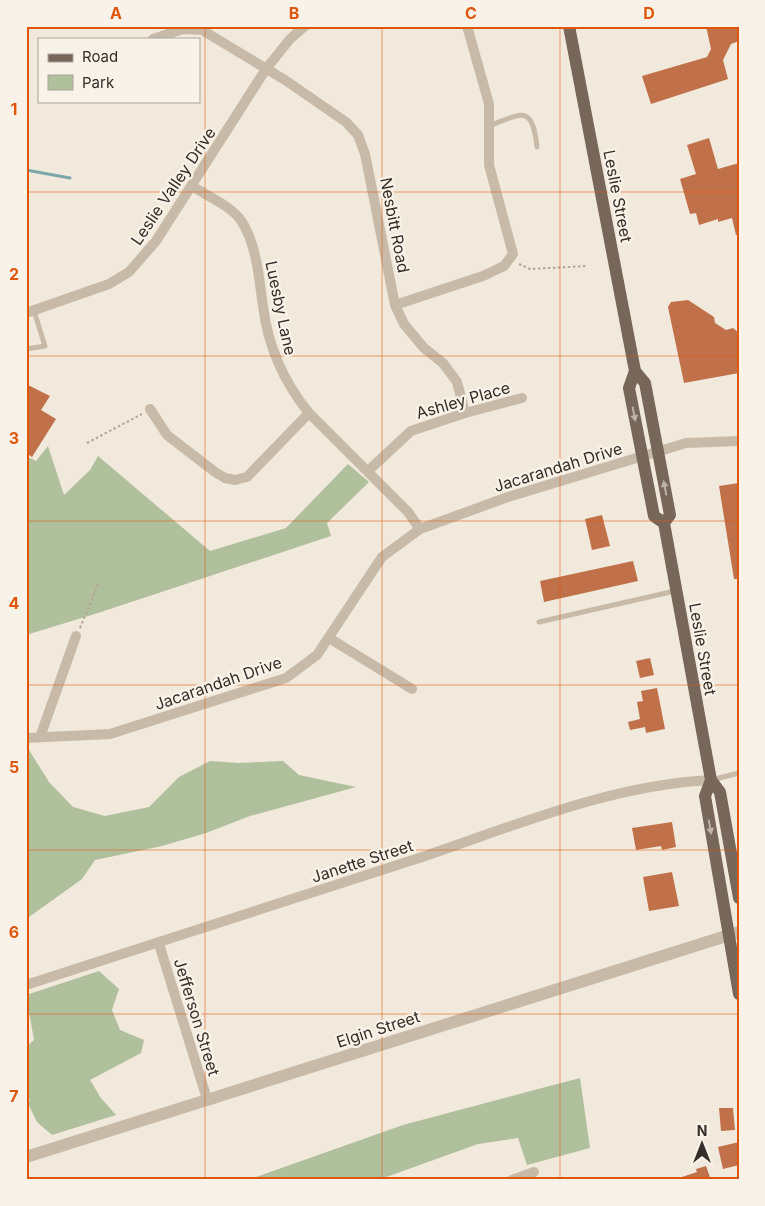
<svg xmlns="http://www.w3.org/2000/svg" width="765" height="1206" viewBox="0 0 765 1206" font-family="Inter,sans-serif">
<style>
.green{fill:#b0bf9c}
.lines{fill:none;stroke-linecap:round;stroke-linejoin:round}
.stream{stroke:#7ca6ac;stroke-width:3}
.building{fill:#c0714a}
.path{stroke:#b4a492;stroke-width:2;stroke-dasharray:2.5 2.5;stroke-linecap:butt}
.service{stroke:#c8baa8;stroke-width:5}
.minor{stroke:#c8baa8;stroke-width:10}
.tertiary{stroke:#c8baa8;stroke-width:12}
.primary{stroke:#77665a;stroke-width:12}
.oneway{fill:#beb3a8}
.grid{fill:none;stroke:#df570d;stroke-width:1;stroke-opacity:0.55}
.labels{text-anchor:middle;stroke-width:4.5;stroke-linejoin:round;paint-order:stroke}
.street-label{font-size:16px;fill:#352d28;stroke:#f9f2e8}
.neatline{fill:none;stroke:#df570d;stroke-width:2}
.grid-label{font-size:16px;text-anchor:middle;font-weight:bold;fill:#df570d}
</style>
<rect width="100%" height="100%" fill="#f1e9dc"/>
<path class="green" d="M 48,446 L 64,495 L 90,470 L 98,456 L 210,551 L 286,528 L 348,464 L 369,482 L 327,523 L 331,536 L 98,613 L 26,635 L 26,456 L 36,461 Z
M 26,749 L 29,750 L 49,782 L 73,807 L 105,816 L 149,807 L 179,777 L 210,761 L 238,763 L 283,761 L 299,775 L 356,787 L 250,816 L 206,833 L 162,846 L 95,860 L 82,879 L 29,917 L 26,922 Z
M 99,971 L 119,989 L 112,1010 L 120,1030 L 144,1040 L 141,1053 L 90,1080 L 101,1098 L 116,1115 L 52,1135 L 37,1122 L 28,1104 L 30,1099 L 26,1098 L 26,1047 L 34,1040 L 26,995 Z
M 580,1078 L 590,1148 L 527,1165 L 518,1138 L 478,1144 L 378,1180 L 248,1180 L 403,1125 Z"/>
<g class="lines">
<path class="stream" d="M 26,170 L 70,178"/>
</g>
<path class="building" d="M 706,26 L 739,26 L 739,41 L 731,44 L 723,60 L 728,79 L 651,104 L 642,76 L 707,57 L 711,49 Z
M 709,138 L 718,169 L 739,163 L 739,235 L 736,235 L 732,218 L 718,222 L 718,219 L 699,225 L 696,213 L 690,214 L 680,179 L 696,174 L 687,145 Z
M 688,300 L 714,317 L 715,323 L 726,330 L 733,328 L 739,333 L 739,373 L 684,383 L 668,307 L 671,302 Z
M 26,384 L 50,396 L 41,410 L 56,419 L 32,457 L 26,453 Z
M 739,483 L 739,579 L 734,579 L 719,486 Z
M 602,515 L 610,546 L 592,550 L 585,519 Z
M 633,561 L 638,581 L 544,602 L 540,581 Z
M 650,658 L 654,675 L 640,678 L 636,661 Z
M 657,688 L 665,729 L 646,733 L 645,727 L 630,730 L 628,722 L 640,719 L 637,702 L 643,701 L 641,691 Z
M 672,822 L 676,847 L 662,850 L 661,846 L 636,850 L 632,828 Z
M 672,872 L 679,906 L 649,911 L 643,877 Z
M 719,1108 L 733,1108 L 735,1130 L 721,1131 Z
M 739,1142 L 739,1165 L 723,1169 L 718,1147 Z
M 706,1166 L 711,1180 L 680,1180 L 679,1178 L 697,1172 L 696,1169 Z"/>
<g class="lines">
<path class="path" d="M 519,264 L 530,269 L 587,266
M 87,443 L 142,414
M 80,628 L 98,584"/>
<path class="service" d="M 488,126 C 522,114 532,103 537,147
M 26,349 L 45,346 L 34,311
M 539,622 L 675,591
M 711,780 L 739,773"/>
<path class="minor" d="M 153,39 L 183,29 L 202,30 L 285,80 L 346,122 L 358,135 L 365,154 L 395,305 L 404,324 L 424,348 L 443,363 L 457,382 L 465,413
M 192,186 C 207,196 232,206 242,222 C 257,246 259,279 263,306 C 268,347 283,381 309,413 L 408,512 L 420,529
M 395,305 L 483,276 L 504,266 L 513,254 L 489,165 L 489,104 L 467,26
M 26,313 L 109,284 L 129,272 L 156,241 L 266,69 L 290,39 L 305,26
M 150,409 L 167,435 L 215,472 L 225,478 L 235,480 L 247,477 L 309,413
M 368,471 L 411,431 L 465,413 L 522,398
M 329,638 L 412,689
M 40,737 L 76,636
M 26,738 L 110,734 L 286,678 L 317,655 L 382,557 L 420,529 L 508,497 L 686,443 L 739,441
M 159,944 L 207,1099
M 26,985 C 158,943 289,901 419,858 C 514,826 610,785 711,780
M 512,1180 L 534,1172"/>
<path class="tertiary" d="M 26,1157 L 739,932"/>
<path class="primary" d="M 569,26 L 635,371 L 645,383 L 670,515 L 664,523
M 635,371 L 629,388 L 654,516 L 664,523 L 711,780 L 720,792 L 739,898
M 711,780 L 705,796 L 739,994"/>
</g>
<defs><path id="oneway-solid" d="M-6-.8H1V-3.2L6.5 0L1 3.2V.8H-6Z" transform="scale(1.25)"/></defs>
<g class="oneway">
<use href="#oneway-solid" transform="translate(634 414) rotate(79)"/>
<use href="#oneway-solid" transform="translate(665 488) rotate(-101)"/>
<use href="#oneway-solid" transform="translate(710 827) rotate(80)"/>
</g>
<path class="grid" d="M 205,26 L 205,1180M 382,26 L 382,1180M 560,26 L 560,1180M 26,192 L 739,192M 26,356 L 739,356M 26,521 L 739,521M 26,685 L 739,685M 26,850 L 739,850M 26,1014 L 739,1014"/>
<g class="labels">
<g class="street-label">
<text transform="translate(173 186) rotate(-56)" y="6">Leslie Valley Drive</text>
<text transform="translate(618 196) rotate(79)" y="6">Leslie Street</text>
<text transform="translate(395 225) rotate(79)" y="6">Nesbitt Road</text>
<text transform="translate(281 308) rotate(78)" y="6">Luesby Lane</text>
<text transform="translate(463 400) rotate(-16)" y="6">Ashley Place</text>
<text transform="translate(558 467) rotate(-17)" y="6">Jacarandah Drive</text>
<text transform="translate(703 649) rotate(80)" y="6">Leslie Street</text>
<text transform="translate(218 683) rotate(-19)" y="6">Jacarandah Drive</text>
<text transform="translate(362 861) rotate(-18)" y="6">Janette Street</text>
<text transform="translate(197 1017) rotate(73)" y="6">Jefferson Street</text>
<text transform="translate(378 1029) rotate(-18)" y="6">Elgin Street</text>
</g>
</g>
<rect width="765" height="1206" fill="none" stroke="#f9f2e8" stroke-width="55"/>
<rect x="38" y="38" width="162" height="65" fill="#f9f2e8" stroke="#aba39b"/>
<rect x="48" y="54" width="25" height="8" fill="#77665a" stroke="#aba39b"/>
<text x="82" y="62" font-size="15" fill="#352d28">Road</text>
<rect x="48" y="75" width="25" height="15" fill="#b0bf9c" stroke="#aba39b"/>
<text x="82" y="88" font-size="15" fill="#352d28">Park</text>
<g transform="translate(702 1144)" stroke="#f9f2e8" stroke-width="4" paint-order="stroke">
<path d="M0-4L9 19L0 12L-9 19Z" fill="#352d28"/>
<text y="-8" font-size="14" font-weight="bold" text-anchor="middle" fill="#352d28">N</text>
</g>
<rect x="28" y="28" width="710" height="1150" class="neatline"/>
<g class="grid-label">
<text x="116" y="19">A</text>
<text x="294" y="19">B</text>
<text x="471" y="19">C</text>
<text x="649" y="19">D</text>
<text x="14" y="115">1</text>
<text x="14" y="280">2</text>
<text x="14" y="444">3</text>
<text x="14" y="609">4</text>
<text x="14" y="773">5</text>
<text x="14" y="938">6</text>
<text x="14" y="1102">7</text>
</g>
</svg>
